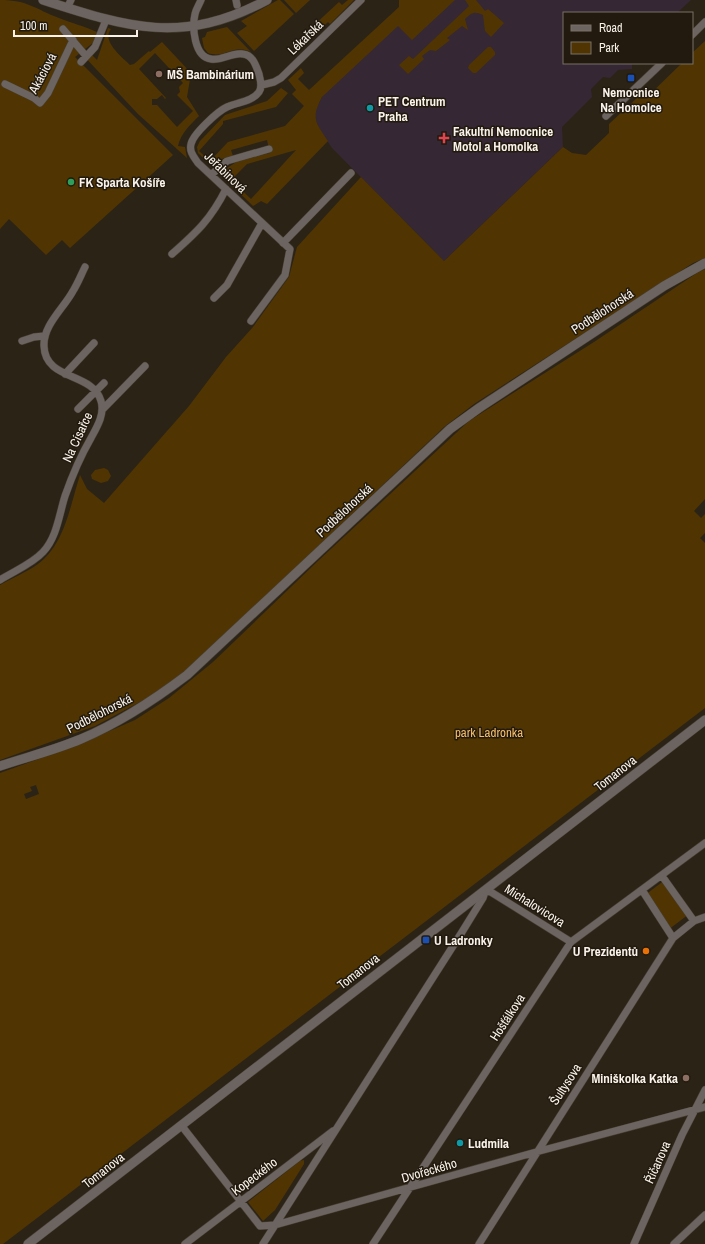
<svg xmlns="http://www.w3.org/2000/svg" width="705" height="1244" viewBox="0 0 705 1244" font-family="'Archivo Narrow',sans-serif">
<style>
.medical{fill:#352733}
.green{fill:#503502;fill-rule:evenodd}
.lines{fill:none;stroke-linecap:round;stroke-linejoin:round}
.minor-casing{stroke:#494035;stroke-width:8}
.tertiary-casing{stroke:#494035;stroke-width:10}
.minor{stroke:#6c6461;stroke-width:7}
.tertiary{stroke:#6c6461;stroke-width:9}
.education-dot{fill:#8d6e63;stroke:#221a0e;stroke-width:1.5}
.transit-dot{fill:#1a4fb4;stroke:#221a0e;stroke-width:1.5}
.culture-dot{fill:#0f9aa8;stroke:#221a0e;stroke-width:1.5}
.health-dot{fill:#e0444e;stroke:#221a0e;stroke-width:1.5}
.leisure-dot{fill:#2e9e5b;stroke:#221a0e;stroke-width:1.5}
.food-dot{fill:#e8710a;stroke:#221a0e;stroke-width:1.5}
.labels{text-anchor:middle;stroke-width:3;stroke-linejoin:round;paint-order:stroke}
.street-label{font-size:13px;fill:#f9f3eb;stroke:#221a0e}
.poi-label{font-size:13px;font-weight:bold;fill:#f9f3eb;stroke:#221a0e;text-anchor:start}
.park-label{font-size:13px;fill:#f7be6a;stroke:#221a0e}
</style>
<rect width="100%" height="100%" fill="#2c2317"/>
<path class="medical" d="M 405,0 L 691,0 L 677,13 L 564,13 L 564,63 L 632,63 L 632,69 L 618,70 L 610,78 L 603,77 L 591,89 L 592,97 L 562,127 L 563,147 L 444,261 L 332,148 L 319,129 L 315,118 L 315,111 L 322,97 Z"/>
<path class="green" d="M 0,0 C 28,0 35,9 59,18 C 71,23 84,26 97,32 L 94,42 L 75,57 L 173,155 L 70,248 L 62,240 L 46,255 L 9,219 L 0,229 Z
M 278,0 L 280,0 L 294,14 L 254,51 L 237,33 L 247,26 L 241,21 Z
M 284,0 L 310,0 L 296,13 Z
M 348,0 L 354,0 L 330,24 L 328,22 L 316,33 L 311,28 L 339,2 L 342,5 Z
M 399,0 L 455,0 L 412,40 L 398,26 L 322,97 C 311,118 315,122 328,141 L 267,204 L 261,201 L 253,206 L 219,173 L 238,161 L 270,153 L 267,140 L 231,150 L 233,156 L 221,159 L 213,167 L 198,153 L 197,147 L 200,141 L 225,115 L 267,101 L 281,88 L 288,93 L 276,107 L 223,121 L 223,124 L 199,151 L 210,161 L 228,142 L 285,126 L 304,106 L 292,94 L 296,90 L 288,80 L 301,68 L 304,73 L 298,79 L 309,90 L 399,7 ZM 296,150 L 251,199 L 231,180 L 247,164 Z
M 465,0 L 476,0 L 485,11 L 488,9 L 504,23 L 491,37 L 485,31 L 483,15 C 475,11 472,12 465,19 L 468,30 L 462,26 L 447,38 L 450,40 L 436,51 L 430,50 L 422,56 L 424,59 L 408,74 L 399,65 L 409,56 L 413,59 L 469,6 Z
M 227,27 L 251,52 C 234,43 225,59 208,53 L 204,48 L 202,38 L 205,37 L 207,32 Z
M 108,28 L 111,29 C 101,41 122,57 130,65 L 134,64 L 149,51 L 150,52 L 162,42 L 191,73 L 187,97 L 199,116 C 190,125 181,133 178,146 L 185,147 L 187,158 L 138,114 L 82,54 L 89,52 L 97,60 ZM 155,53 L 183,83 L 179,87 L 180,92 L 177,95 L 193,111 L 177,127 L 157,105 L 152,105 L 152,99 L 157,99 L 162,95 L 165,99 L 166,98 L 139,69 Z
M 705,41 L 705,258 L 693,263 L 474,404 L 444,427 L 187,670 L 151,696 L 95,726 L 0,760 L 0,585 C 12,578 27,572 38,564 C 65,544 70,506 80,475 L 87,489 L 104,503 L 189,406 L 226,357 L 253,327 L 289,277 L 297,247 L 361,177 L 444,261 L 563,147 L 572,153 L 586,155 L 609,133 L 609,124 L 637,98 L 646,98 L 682,63 L 692,63 L 692,53 Z
M 488,47 L 491,47 L 495,52 L 495,55 L 476,73 L 473,73 L 468,68 L 469,65 Z
M 705,269 L 705,499 L 694,511 L 701,518 L 705,514 L 705,533 L 700,538 L 705,543 L 705,708 L 3,1244 L 0,1244 L 0,773 L 77,745 L 135,720 L 169,698 L 213,662 L 318,561 L 469,421 L 594,342 L 697,273 ZM 36,785 L 39,794 L 26,799 L 24,794 L 32,791 L 30,787 Z
M 104,468 L 108,470 L 111,476 L 108,481 L 101,483 L 92,479 L 91,475 L 95,470 Z
M 665,880 L 689,914 L 668,930 L 645,895 Z
M 304,1160 L 304,1164 L 275,1210 L 263,1221 L 248,1202 L 300,1161 Z"/>
<g class="lines">
<defs>
<path id="minor" d="M 201,0 C 199,5 196,9 195,14 C 192,27 194,57 211,59 C 222,61 232,52 243,54 C 253,55 256,66 259,74 C 260,80 263,86 259,92 C 252,102 237,102 227,107 C 218,111 193,134 191,144 C 189,152 194,157 198,163 L 290,249 L 285,275 L 251,321
M 236,0 L 237,5
M 67,8 L 71,0
M 63,29 L 86,56
M 692,35 L 705,22
M 81,62 L 95,47 L 106,20
M 5,84 L 34,98 L 40,103 L 48,93 L 73,40
M 262,85 L 274,82 L 281,78 L 361,0
M 606,116 L 662,63
M 211,175 L 227,161 L 269,149
M 283,243 L 351,173
M 172,254 C 197,232 211,219 226,189
M 214,298 L 227,285 L 262,223
M 22,341 L 34,337 L 44,336
M 65,374 L 94,343
M 78,409 L 104,383
M 102,410 L 145,366
M 0,580 C 14,571 32,564 43,552 C 57,537 59,515 65,496 C 72,476 80,457 91,438 C 97,427 105,414 101,401 C 93,372 45,381 44,346 C 43,325 64,308 73,291 C 78,283 81,275 85,267
M 662,876 L 694,921
M 642,890 L 673,938
M 181,1125 L 260,1226 L 275,1225 L 536,1152 L 705,1107
M 185,1244 L 333,1131
M 263,1244 L 462,932 L 483,898 L 486,889 L 571,942
M 373,1244 L 571,942 L 705,843
M 479,1244 L 673,938 L 694,921 L 705,917
M 634,1244 L 682,1135 L 705,1090
M 674,1244 L 705,1215"/>
<path id="tertiary" d="M 43,0 C 129,28 183,45 267,0
M 0,766 C 27,757 55,750 81,739 C 119,723 154,700 187,675 L 450,429 L 479,408 L 664,286 L 705,263
M 28,1244 L 705,720"/>
</defs>
<use href="#minor" class="minor-casing"/>
<use href="#tertiary" class="tertiary-casing"/>
<use href="#minor" class="minor"/>
<use href="#tertiary" class="tertiary"/>
</g>
<g class="education-dot">
<circle cx="159" cy="74" r="4"/>
<circle cx="686" cy="1078" r="4"/>
</g>
<g class="transit-dot">
<rect x="627" y="74" width="8" height="8" rx="2"/>
<rect x="422" y="936" width="8" height="8" rx="2"/>
</g>
<g class="culture-dot">
<circle cx="370" cy="108" r="4"/>
<circle cx="460" cy="1143" r="4"/>
</g>
<path class="health-dot" d="M442 132h4v4h4v4h-4v4h-4v-4h-4v-4h4z"/>
<circle class="leisure-dot" cx="71" cy="182" r="4"/>
<circle class="food-dot" cx="646" cy="951" r="4"/>
<g class="labels">
<g class="street-label">
<text transform="translate(305 37) rotate(-44)" y="5">Lékařská</text>
<text transform="translate(42 73) rotate(-62)" y="5">Akáciová</text>
<text transform="translate(226 172) rotate(44)" y="5">Jeřabinová</text>
<text transform="translate(602 311) rotate(-33)" y="5">Podbělohorská</text>
<text transform="translate(77 437) rotate(-65)" y="5">Na Císařce</text>
<text transform="translate(344 510) rotate(-43)" y="5">Podbělohorská</text>
<text transform="translate(99 713) rotate(-27)" y="5">Podbělohorská</text>
<text transform="translate(615 773) rotate(-38)" y="5">Tomanova</text>
<text transform="translate(535 905) rotate(32)" y="5">Michalovicova</text>
<text transform="translate(358 971) rotate(-38)" y="5">Tomanova</text>
<text transform="translate(507 1017) rotate(-57)" y="5">Hošťálkova</text>
<text transform="translate(565 1084) rotate(-57)" y="5">Šultysova</text>
<text transform="translate(657 1162) rotate(-66)" y="5">Říčanova</text>
<text transform="translate(103 1170) rotate(-38)" y="5">Tomanova</text>
<text transform="translate(429 1170) rotate(-16)" y="5">Dvořeckého</text>
<text transform="translate(254 1176) rotate(-37)" y="5">Kopeckého</text>
</g>
<g class="poi-label">
<text x="167" y="79">MŠ Bambinárium</text>
<text x="631" y="97" text-anchor="middle">Nemocnice<tspan x="631" dy="15">Na Homolce</tspan></text>
<text x="378" y="106">PET Centrum<tspan x="378" dy="15">Praha</tspan></text>
<text x="453" y="136">Fakultní Nemocnice<tspan x="453" dy="15">Motol a Homolka</tspan></text>
<text x="79" y="187">FK Sparta Košíře</text>
<text x="434" y="945">U Ladronky</text>
<text x="638" y="956" text-anchor="end">U Prezidentů</text>
<text x="678" y="1083" text-anchor="end">Miniškolka Katka</text>
<text x="468" y="1148">Ludmila</text>
</g>
<g class="park-label">
<text x="489" y="737">park Ladronka</text>
</g>
</g>
<rect x="563" y="12" width="130" height="52" fill="#221a0e" stroke="#787166"/>
<rect x="571" y="25" width="20" height="6" fill="#6c6461" stroke="#787166"/>
<text x="599" y="32" font-size="12" fill="#f9f3eb">Road</text>
<rect x="571" y="42" width="20" height="12" fill="#503502" stroke="#787166"/>
<text x="599" y="52" font-size="12" fill="#f9f3eb">Park</text>
<path d="M14 30v6h123v-6" fill="none" stroke="#f9f3eb" stroke-width="2"/>
<text x="20" y="30" font-size="12" fill="#f9f3eb" stroke="#221a0e" stroke-width="3" paint-order="stroke">100 m</text>
</svg>
